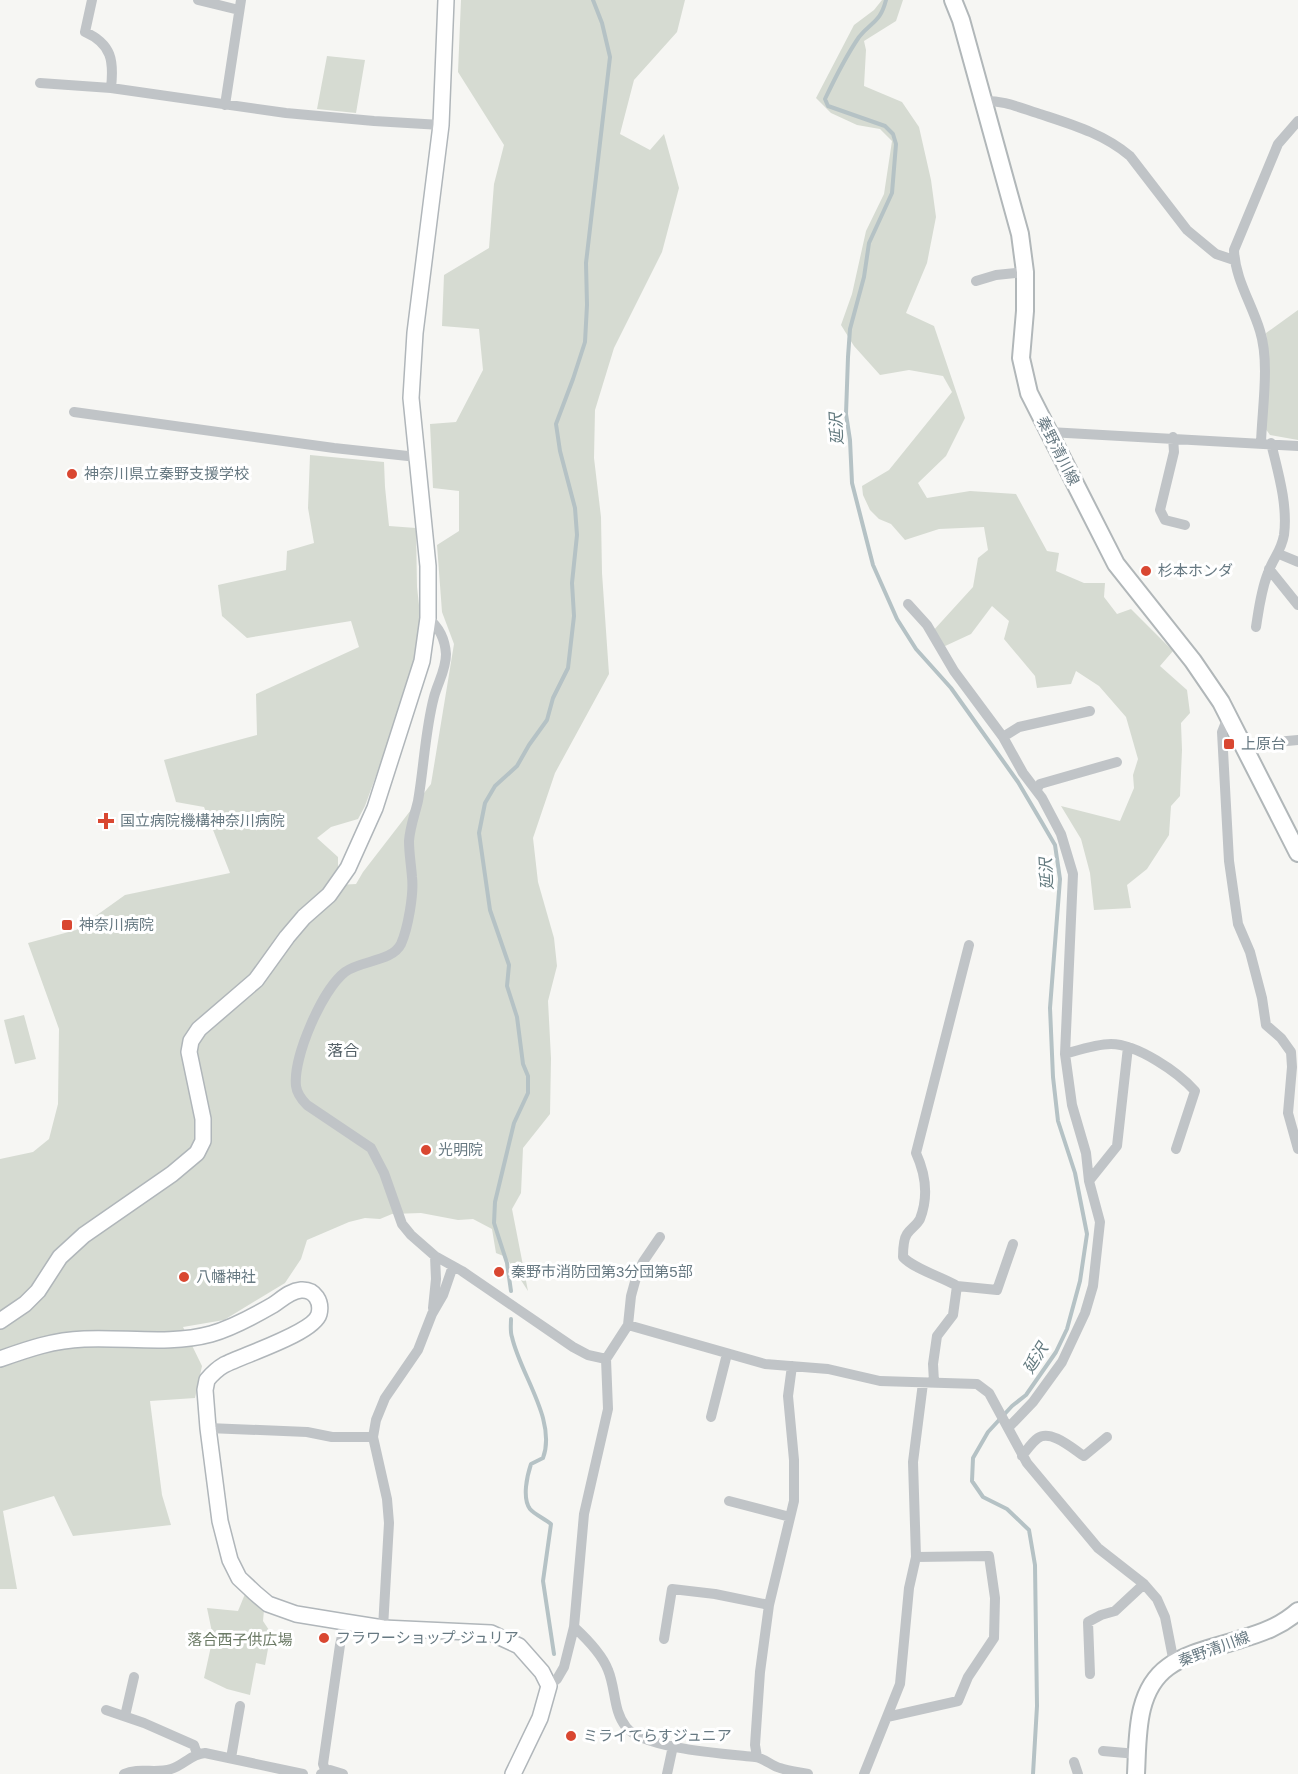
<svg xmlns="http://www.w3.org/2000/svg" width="1298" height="1774" viewBox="0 0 1298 1774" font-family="Arial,'Noto Sans JP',sans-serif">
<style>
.green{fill:#d6dbd2}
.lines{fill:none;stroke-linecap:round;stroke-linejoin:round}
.stream{stroke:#b5c2c5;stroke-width:4}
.secondary-casing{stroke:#b0b6ba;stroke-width:18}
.primary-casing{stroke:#b1b7b9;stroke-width:20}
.street{stroke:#c0c4c7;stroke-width:10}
.secondary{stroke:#fff;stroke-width:15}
.primary{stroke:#fff;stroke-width:16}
.poi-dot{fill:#d94731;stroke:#fff;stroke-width:2}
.labels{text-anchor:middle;stroke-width:6;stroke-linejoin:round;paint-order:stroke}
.street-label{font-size:15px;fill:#677982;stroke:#fff}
.poi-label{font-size:15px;fill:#677982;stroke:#fff;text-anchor:start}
.park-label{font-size:15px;fill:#6b7a65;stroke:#fff}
.water-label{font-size:16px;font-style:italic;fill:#637a7f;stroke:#fff}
.neighbourhood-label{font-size:16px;fill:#546168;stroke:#fff}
</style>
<rect width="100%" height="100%" fill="#f6f6f3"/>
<path class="green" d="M 461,0 L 685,0 L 677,32 L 634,80 L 620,134 L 650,150 L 664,134 L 679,188 L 662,252 L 614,348 L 595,410 L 594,458 L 601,517 L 602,573 L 609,674 L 555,773 L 533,838 L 538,882 L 554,938 L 557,966 L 548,1001 L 551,1058 L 550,1114 L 523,1148 L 521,1193 L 512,1209 L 528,1291 L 506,1257 L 496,1253 L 492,1229 L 473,1219 L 458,1220 L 421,1213 L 392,1214 L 380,1219 L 365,1218 L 349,1222 L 307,1240 L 301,1259 L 285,1283 L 224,1320 L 183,1327 L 202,1366 L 195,1398 L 150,1401 L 162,1495 L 171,1525 L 73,1536 L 54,1496 L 3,1511 L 17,1589 L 0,1589 L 0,1159 L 33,1152 L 49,1139 L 58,1104 L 59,1029 L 28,943 L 76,930 L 125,895 L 230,873 L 204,807 L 176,802 L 164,760 L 257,735 L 256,694 L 359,647 L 351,621 L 247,638 L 222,616 L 218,585 L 286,570 L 287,551 L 314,543 L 308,508 L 310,455 L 384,462 L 385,487 L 389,526 L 416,528 L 417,587 L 422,632 L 406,693 L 365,806 L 358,819 L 331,827 L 317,838 L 338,857 L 338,885 L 356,884 L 363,872 L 431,784 L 454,644 L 442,612 L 437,545 L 459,531 L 459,491 L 433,488 L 430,424 L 456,422 L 483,370 L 479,329 L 442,326 L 444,275 L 489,248 L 494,184 L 504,145 L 458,72 Z
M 882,0 L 903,0 L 896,21 L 864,41 L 866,50 L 864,86 L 902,102 L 919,127 L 931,180 L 936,217 L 927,263 L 906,313 L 934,326 L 965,418 L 946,456 L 918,483 L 927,498 L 970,491 L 1016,494 L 1047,551 L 1059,553 L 1056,571 L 1084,583 L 1105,583 L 1104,597 L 1117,614 L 1131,609 L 1173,651 L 1160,666 L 1187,690 L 1190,713 L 1181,723 L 1182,750 L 1180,796 L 1171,806 L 1169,835 L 1147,869 L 1127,885 L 1131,908 L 1094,910 L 1090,873 L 1081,839 L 1061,806 L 1120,821 L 1134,788 L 1133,775 L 1138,759 L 1126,717 L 1099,686 L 1076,671 L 1071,684 L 1037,688 L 1035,676 L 1004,639 L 1009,621 L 992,606 L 971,634 L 943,647 L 932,632 L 973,587 L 978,558 L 988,550 L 984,527 L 939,529 L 905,540 L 891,524 L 879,519 L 870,510 L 863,495 L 862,486 L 889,470 L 952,392 L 943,376 L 909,370 L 880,375 L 854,346 L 841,325 L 852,294 L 866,231 L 884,194 L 892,141 L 880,129 L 857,125 L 831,113 L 816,98 L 854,25 L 874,10 Z
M 327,56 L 365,60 L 356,113 L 317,109 Z
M 1298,310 L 1298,440 L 1270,435 L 1265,428 L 1268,357 L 1266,333 Z
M 24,1015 L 36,1059 L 15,1064 L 4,1020 Z
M 245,1594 L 264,1610 L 263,1621 L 271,1633 L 265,1665 L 256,1663 L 250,1695 L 227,1689 L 204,1678 L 213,1637 L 207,1608 L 238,1611 Z"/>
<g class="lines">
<path class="stream" d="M 886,0 C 880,23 872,21 859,37 C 846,56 835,78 825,99 L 828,106 L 885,126 L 893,134 L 896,144 L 892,193 L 869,243 L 864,277 L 850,329 L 848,357 L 846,414 L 850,440 L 852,483 L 873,565 L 897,619 L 916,649 L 951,688 L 1018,782 L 1041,821 L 1055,845 L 1060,879 L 1050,1008 L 1053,1077 L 1058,1121 L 1075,1173 L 1087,1234 L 1080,1281 L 1067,1329 L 1056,1352 L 1026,1395 L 1012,1406 L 988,1432 L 973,1458 L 972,1481 L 983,1497 L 1007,1509 L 1029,1530 L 1035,1565 L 1037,1706 L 1033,1774
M 511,1291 L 507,1263 L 494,1223 L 495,1202 L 514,1123 L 528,1093 L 528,1076 L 523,1064 L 517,1017 L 507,986 L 509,965 L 490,910 L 479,833 L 485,803 L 495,786 L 517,766 L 529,745 L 547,720 L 553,698 L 568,668 L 574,616 L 572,583 L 577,535 L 575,508 L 560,451 L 556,424 L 573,379 L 585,342 L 587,305 L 586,263 L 610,57 L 602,23 L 593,0
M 511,1319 C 511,1325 510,1332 512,1337 C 520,1374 557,1420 543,1458 L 531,1464 C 527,1476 522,1498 530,1509 C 534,1514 545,1519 551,1524 L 543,1581 L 554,1654"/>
<defs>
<path id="secondary" d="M 0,1321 L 25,1304 L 38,1291 L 60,1257 L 84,1235 L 172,1174 L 197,1153 L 203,1141 L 203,1119 L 189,1052 L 191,1041 L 199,1029 L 256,980 L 287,937 L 304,917 L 329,895 L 348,868 L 375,808 L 422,661 L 428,618 L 428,566 L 411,398 L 415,333 L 441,125 L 446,0
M 0,1359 C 28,1349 54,1340 84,1339 C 126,1337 170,1345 211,1334 C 232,1328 254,1316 273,1305 C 282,1299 290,1291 301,1290 C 315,1289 322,1302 319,1314 C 314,1333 243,1355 224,1365 C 217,1369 212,1374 207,1380 L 205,1390 L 208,1428 L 220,1521 L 230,1560 L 239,1578 L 255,1593 L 268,1604 L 296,1614 L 345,1622 L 383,1628 L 491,1633 L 519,1646 L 542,1672 L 549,1686 L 540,1718 L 513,1774"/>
<path id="primary" d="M 953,0 L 961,20 L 1020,234 L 1025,272 L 1025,311 L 1021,358 L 1029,393 L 1116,564 L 1193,661 L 1221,702 L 1298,853
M 1136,1774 C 1138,1738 1135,1691 1168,1667 C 1188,1652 1217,1647 1241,1639 C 1262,1633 1281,1626 1298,1611"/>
</defs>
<use href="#secondary" class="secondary-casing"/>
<use href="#primary" class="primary-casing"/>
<path class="street" d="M 92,0 L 85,32 C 112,44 114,61 111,88
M 198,0 L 239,10
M 40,83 L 111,88 L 286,113 L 374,121 L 441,125
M 982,101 C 1002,100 1018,107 1037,113 C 1070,124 1103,133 1130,156 L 1187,230 L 1216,254 L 1234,260
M 225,105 L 241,0
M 976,281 L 996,275 L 1025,272
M 74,412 L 334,448 L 417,457
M 1049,432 L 1298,446
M 1173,437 L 1174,452 L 1160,510 L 1165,520 L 1185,525
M 1261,443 C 1262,409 1270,363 1260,331 C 1252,304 1235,279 1234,250 L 1278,144 L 1298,121
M 1279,554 L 1298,562
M 1269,569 L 1298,605
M 908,604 L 927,625 L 954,671 L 1003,737 L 1023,773 L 1042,798 L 1061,834 L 1073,874 L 1065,1054 L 1072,1105 L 1086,1153 L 1089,1181 L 1100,1222 L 1093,1286 L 1085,1313 L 1062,1362 L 1033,1402 L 1008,1428
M 428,618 C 439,627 445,639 446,654 C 446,670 438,682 434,697 C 425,731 424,767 418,801 C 415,814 410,827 409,841 C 409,853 411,864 412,877 C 414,894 408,928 401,944 C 392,962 361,960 345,972 C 322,990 293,1057 296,1086 C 297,1094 302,1100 307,1105 L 371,1148 L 384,1173 L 402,1224 L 411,1235 L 435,1256 L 462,1271 L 573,1347 L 588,1355 L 606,1359
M 1256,627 C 1259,608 1261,590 1268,573 C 1273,558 1281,552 1284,535 C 1288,505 1278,472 1271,443
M 1228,717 L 1222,732 L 1229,861 L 1238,924 L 1250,952 L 1262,998 L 1266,1025 L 1281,1038 L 1291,1052 L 1292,1067 L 1288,1113 L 1298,1149
M 1003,737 L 1019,727 L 1090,711
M 1246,750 L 1255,744 L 1298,740
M 1037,789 L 1040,784 L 1117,762
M 1065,1054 C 1079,1050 1096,1044 1111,1044 C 1137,1044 1178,1072 1195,1091 L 1176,1149
M 1089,1181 L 1117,1146 L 1128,1047
M 957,1286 L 997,1290 L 1013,1244
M 433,1308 L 436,1279 L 435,1256
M 628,1325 L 765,1364 L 828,1369 L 880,1381 L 977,1384 L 989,1393 L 1027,1463 L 1098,1548 L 1144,1584 L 1157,1599 L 1165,1617 L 1174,1663
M 934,1382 L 933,1364 L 937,1336 L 953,1315 L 957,1286 C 942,1277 914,1269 903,1257 C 903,1250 903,1240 907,1234 C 911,1228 917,1225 920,1219 C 929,1196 926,1175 916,1153 L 969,945
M 711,1417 L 727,1354
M 208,1428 L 307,1432 L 332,1437 L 373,1437
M 1022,1456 C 1027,1450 1032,1442 1038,1438 C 1051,1429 1073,1449 1084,1456 L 1107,1437
M 729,1501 L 790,1517
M 574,1627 C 587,1639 602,1654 608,1670 C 616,1689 613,1711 626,1727 C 643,1749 727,1754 755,1757 C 764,1758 772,1766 780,1768 C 789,1771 799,1772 808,1774
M 383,1628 L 389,1523 L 387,1499 L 373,1437 L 376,1420 L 385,1398 L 418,1350 L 432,1314 L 443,1295 L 453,1266
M 664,1639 L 672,1589 L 715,1594 L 769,1605
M 1090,1674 L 1088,1622 L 1101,1615 L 1115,1611 L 1144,1584
M 549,1686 L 557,1679 L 564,1667 L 574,1627 L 584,1514 L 608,1409 L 606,1359 L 628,1325 L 631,1296 L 636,1278 L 643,1262 L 660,1237
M 106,1710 L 144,1723 L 194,1745 L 197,1754
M 125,1716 L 134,1677
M 887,1717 L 958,1701 L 968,1677 L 994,1638 L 995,1598 L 989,1556 L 916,1557
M 1103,1751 L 1137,1754
M 757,1757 L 755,1745 L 760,1672 L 769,1605 L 794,1501 L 794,1460 L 788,1396 L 792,1366
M 231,1758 L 240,1706
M 1074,1762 L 1078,1774
M 326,1772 L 323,1764 L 340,1645 L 345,1622
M 124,1774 C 139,1767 155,1774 171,1769 C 184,1765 191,1754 205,1753 L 303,1774
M 321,1774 L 330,1770 L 343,1774
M 667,1774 L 673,1746
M 864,1774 L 900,1684 L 909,1588 L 916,1557 L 913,1462 L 923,1383"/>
<use href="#secondary" class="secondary"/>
<use href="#primary" class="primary"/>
</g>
<g class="poi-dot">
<circle cx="72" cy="474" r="6"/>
<circle cx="1146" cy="571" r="6"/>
<rect x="1223" y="738" width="12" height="12" rx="3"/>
<path d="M103 812h6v6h6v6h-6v6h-6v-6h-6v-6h6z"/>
<rect x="61" y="919" width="12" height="12" rx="3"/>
<circle cx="426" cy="1150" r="6"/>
<circle cx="499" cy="1272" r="6"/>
<circle cx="184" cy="1277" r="6"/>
<circle cx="324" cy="1638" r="6"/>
<circle cx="571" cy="1736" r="6"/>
</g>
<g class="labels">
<g class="street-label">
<text transform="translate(1058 451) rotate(63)" y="5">秦野清川線</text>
<text transform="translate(1214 1649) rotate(-20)" y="5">秦野清川線</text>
</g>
<g class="poi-label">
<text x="84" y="479">神奈川県立秦野支援学校</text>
<text x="1158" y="576">杉本ホンダ</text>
<text x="1241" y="749">上原台</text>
<text x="120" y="826">国立病院機構神奈川病院</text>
<text x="79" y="930">神奈川病院</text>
<text x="438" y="1155">光明院</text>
<text x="511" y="1277">秦野市消防団第3分団第5部</text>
<text x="196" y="1282">八幡神社</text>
<text x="336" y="1643">フラワーショップ ジュリア</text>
<text x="583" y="1741">ミライてらすジュニア</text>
</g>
<g class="park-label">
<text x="240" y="1645">落合西子供広場</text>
</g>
<g class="water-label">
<text transform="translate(836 429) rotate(-93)" y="6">延沢</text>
<text transform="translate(1046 874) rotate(-93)" y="6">延沢</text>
<text transform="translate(1035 1358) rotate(-58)" y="6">延沢</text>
</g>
<g class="neighbourhood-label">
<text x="343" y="1056">落合</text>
</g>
</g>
</svg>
